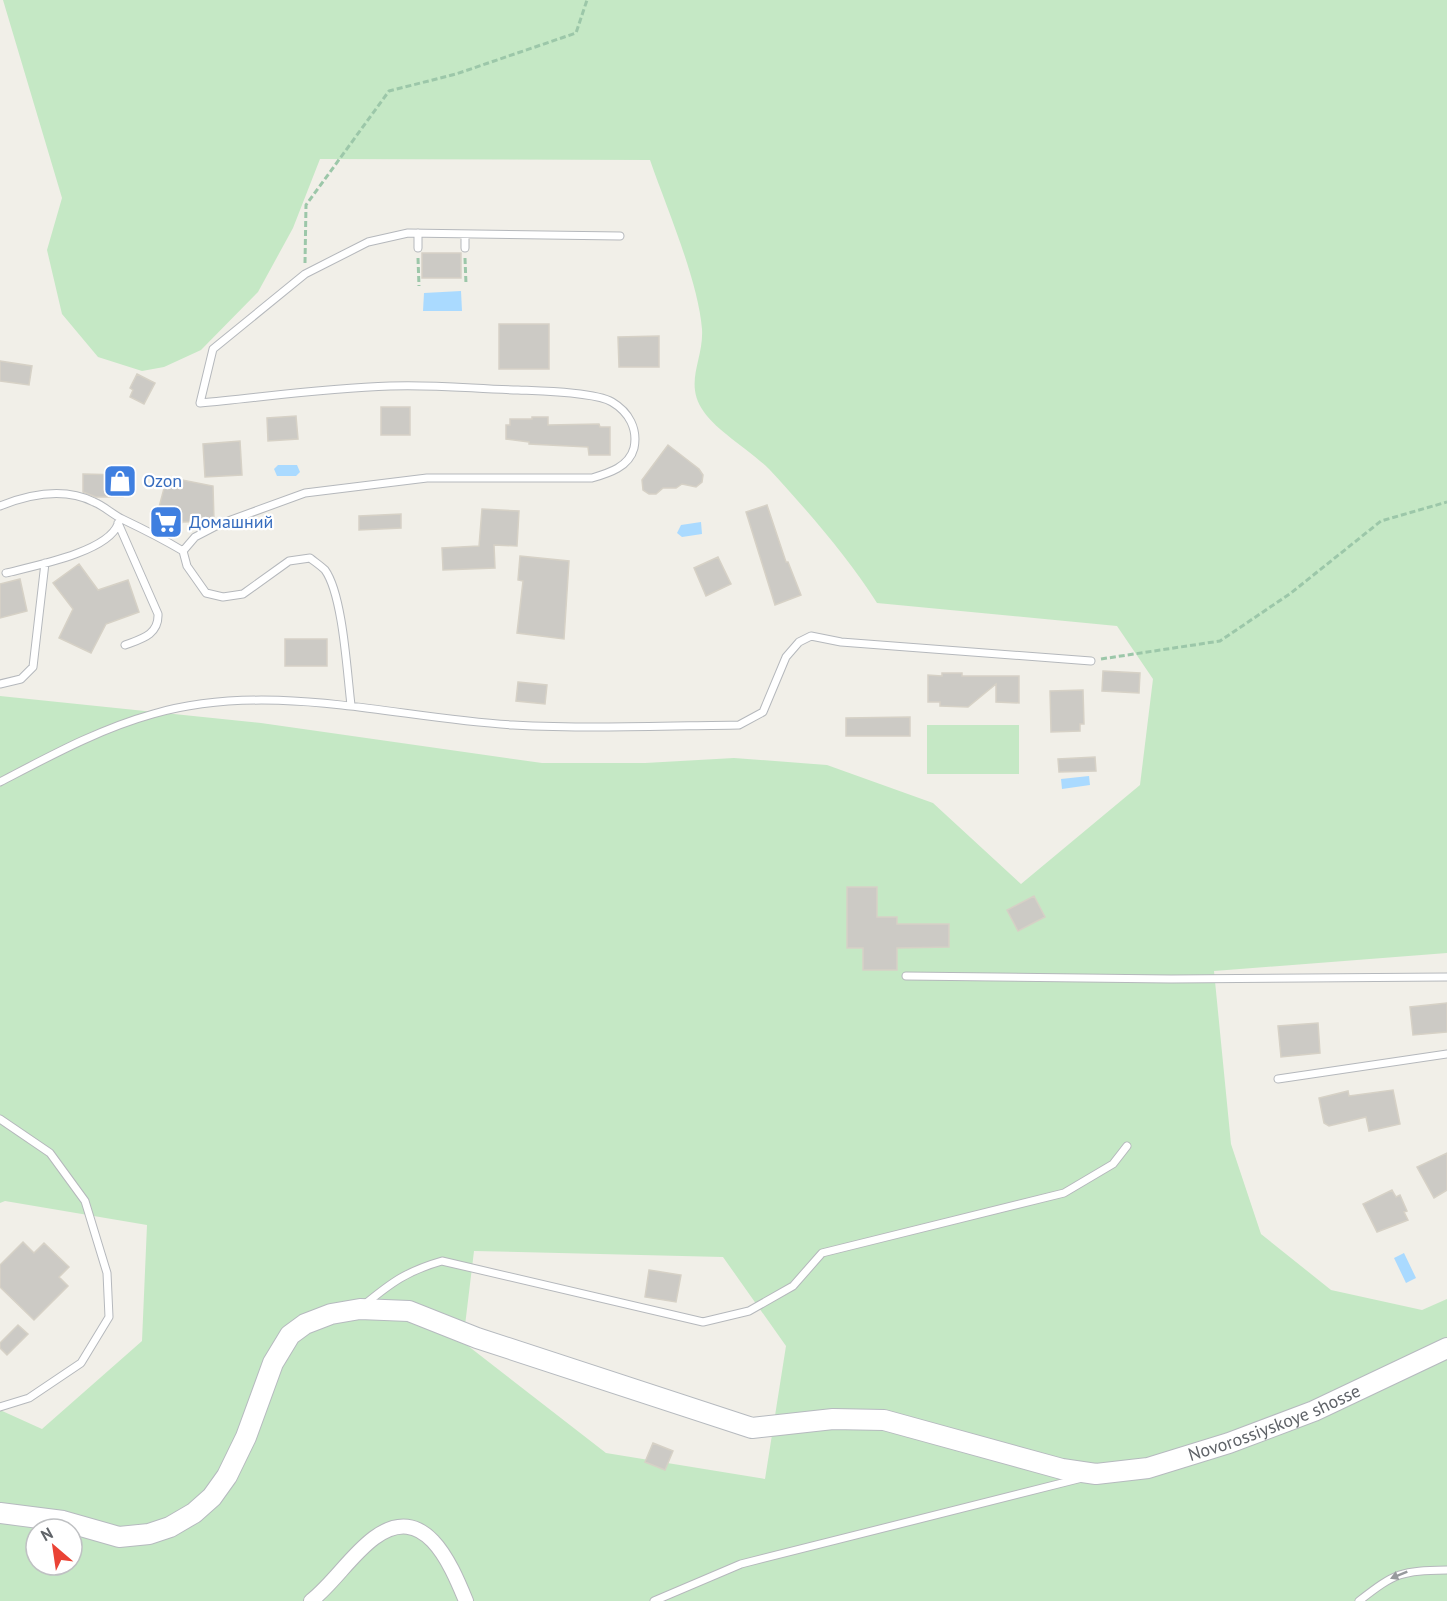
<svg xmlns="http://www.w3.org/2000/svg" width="1447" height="1601" viewBox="0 0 1447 1601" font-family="'PT Sans',sans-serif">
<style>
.green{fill:#c5e8c5;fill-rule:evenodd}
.water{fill:#aadaff}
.building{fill:#cccac5;stroke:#d6d1c6;stroke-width:1.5}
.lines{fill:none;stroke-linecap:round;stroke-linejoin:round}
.lane-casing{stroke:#b5b8bc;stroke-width:9}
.street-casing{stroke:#b5b8bc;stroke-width:16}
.secondary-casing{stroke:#b6babf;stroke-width:22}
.path{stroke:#9cc7a9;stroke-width:3;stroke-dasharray:6 3;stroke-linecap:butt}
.lane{stroke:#fff;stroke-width:7}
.street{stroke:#fff;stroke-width:14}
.secondary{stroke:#fff;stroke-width:20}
.oneway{fill:#979a9d}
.labels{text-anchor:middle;stroke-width:4.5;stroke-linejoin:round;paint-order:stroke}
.shop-label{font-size:18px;fill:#366cbe;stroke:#fff;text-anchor:start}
.street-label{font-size:18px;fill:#5f6368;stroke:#fff}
</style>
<rect width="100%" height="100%" fill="#f1efe8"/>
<path class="green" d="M 3,0 L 1447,0 L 1447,953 L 1214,971 L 1231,1144 L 1261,1234 L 1331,1290 L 1422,1310 L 1447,1299 L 1447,1601 L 0,1601 L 0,1410 L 42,1429 L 142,1341 L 147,1225 L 5,1201 L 0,1203 L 0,696 L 261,723 L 542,763 L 645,763 L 734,758 L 827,765 L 933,803 L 1021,884 L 1140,785 L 1153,679 L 1117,626 L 877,603 C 848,557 806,509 769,469 C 751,451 717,431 704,412 C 683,383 704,360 702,329 C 698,280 667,209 650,160 L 320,159 L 293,228 L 258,292 L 201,350 L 164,367 L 142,371 L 98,357 L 62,314 L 47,250 L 62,198 ZM 474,1251 L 723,1257 L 786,1346 L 765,1479 L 606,1453 L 463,1342 ZM 36,1529 L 72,1529 L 72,1565 L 36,1565 Z
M 927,725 L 1019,725 L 1019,774 L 927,774 Z"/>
<path class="water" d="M 461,291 L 462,311 L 423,311 L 424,293 Z
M 278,465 L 297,465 L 300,472 L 296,476 L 277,476 L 274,469 Z
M 701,522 L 702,534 L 682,537 L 677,533 L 681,525 Z
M 1089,776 L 1090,785 L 1062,789 L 1061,779 Z
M 1404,1253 L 1416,1278 L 1406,1283 L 1394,1258 Z"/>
<path class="building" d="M 422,253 L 461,253 L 461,278 L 422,278 Z
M 499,324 L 549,324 L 549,369 L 499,369 Z
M 659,336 L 659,367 L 619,367 L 618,337 Z
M 0,361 L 32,366 L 29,385 L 0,381 Z
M 137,374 L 155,383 L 144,404 L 130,397 L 133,390 L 130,388 Z
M 381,407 L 410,407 L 410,435 L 381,435 Z
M 296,416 L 298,439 L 268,441 L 267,418 Z
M 532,417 L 548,417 L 548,425 L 599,424 L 600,427 L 610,427 L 610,455 L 589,455 L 588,447 L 529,444 L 529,442 L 506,439 L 506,425 L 510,425 L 510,419 L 532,419 Z
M 240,441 L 242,475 L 205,477 L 203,444 Z
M 668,445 L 699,469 L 703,475 L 702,482 L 696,487 L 682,484 L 676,488 L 663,488 L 656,494 L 649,494 L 643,490 L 642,480 Z
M 83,474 L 123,475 L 123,497 L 96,497 L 83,492 Z
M 167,477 L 213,486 L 214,521 L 182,522 L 178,534 L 154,526 Z
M 767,505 L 786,562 L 788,562 L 801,595 L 775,605 L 746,512 Z
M 482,509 L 519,511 L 517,546 L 494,545 L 495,568 L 443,570 L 442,548 L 479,546 Z
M 401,514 L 401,528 L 359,530 L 359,516 Z
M 520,556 L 569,561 L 564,639 L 517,633 L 523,581 L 518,580 Z
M 718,557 L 731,584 L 706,596 L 694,568 Z
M 79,564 L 98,590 L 128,580 L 139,612 L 106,624 L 91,653 L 59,638 L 73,609 L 53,583 Z
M 20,579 L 27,611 L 0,618 L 0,584 Z
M 285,639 L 327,639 L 327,666 L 285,666 Z
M 1103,671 L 1140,673 L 1139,693 L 1102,691 Z
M 942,673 L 962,673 L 962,676 L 1019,676 L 1019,703 L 996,702 L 996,684 L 968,707 L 940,706 L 940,702 L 928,702 L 928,675 L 942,676 Z
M 518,682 L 547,685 L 545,704 L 516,701 Z
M 1083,690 L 1084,724 L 1080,724 L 1080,731 L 1051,732 L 1050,691 Z
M 910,717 L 910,736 L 846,736 L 846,718 Z
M 1095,757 L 1096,771 L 1059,772 L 1058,759 Z
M 847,887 L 877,887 L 877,917 L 897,917 L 897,924 L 949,924 L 949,947 L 897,948 L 897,970 L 863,970 L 863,948 L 847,948 Z
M 1034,896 L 1045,917 L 1018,931 L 1007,910 Z
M 1447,1003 L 1447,1032 L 1413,1035 L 1410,1007 Z
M 1318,1023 L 1320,1053 L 1281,1057 L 1278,1026 Z
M 1393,1090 L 1400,1124 L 1369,1131 L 1366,1117 L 1329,1126 L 1324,1123 L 1319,1098 L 1348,1091 L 1349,1096 Z
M 1447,1153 L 1447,1190 L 1434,1198 L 1417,1167 Z
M 1392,1190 L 1396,1197 L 1400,1195 L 1407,1211 L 1404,1212 L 1408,1220 L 1377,1232 L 1363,1204 Z
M 23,1242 L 34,1253 L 44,1243 L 69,1267 L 59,1277 L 68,1286 L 34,1320 L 0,1287 L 0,1265 Z
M 649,1270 L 681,1275 L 676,1302 L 645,1297 Z
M 18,1325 L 28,1334 L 7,1355 L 0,1348 L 0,1343 Z
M 653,1443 L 673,1451 L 665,1470 L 645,1462 Z"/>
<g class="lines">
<defs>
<path id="lane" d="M 465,234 L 465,248
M 418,248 L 418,233
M 0,506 C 30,494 64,487 94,502 C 104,506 112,514 122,519 C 143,529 163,539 183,551 L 195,537 L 220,524 L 305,493 L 427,478 L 592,478 C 609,473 629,467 634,448 C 638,429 629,412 612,402 C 595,392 539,391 518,390 C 476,389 432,384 390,386 C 327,388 263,397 200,403 L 213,349 L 305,274 L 368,242 L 408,233 L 620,236
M 118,523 L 158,614 C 159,635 141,639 125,645
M 183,551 L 187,566 L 206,593 L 223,597 L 243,594 L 289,561 L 310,558 C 315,562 321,566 325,570 C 343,595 347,673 351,705
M 6,573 C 34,566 108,552 118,524
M 0,684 L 21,679 L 33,667 L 45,563
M 0,782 C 50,756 99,729 153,714 C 271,680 394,718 513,725 C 588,729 664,726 739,725 L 763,712 L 786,657 L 799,642 L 811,636 L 841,642 L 1091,661
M 906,976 L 1171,979 L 1447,977
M 1278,1079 L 1447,1054
M 0,1119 L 50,1153 L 85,1201 L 107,1273 L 109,1317 L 81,1363 L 29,1398 L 0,1407
M 364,1305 C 392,1282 407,1271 442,1261 L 703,1322 L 749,1311 L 793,1286 L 822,1253 L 1064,1193 L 1113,1164 L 1127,1146
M 654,1601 L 741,1564 L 1082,1478
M 1359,1601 C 1396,1572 1401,1571 1447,1570"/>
<path id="street" d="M 311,1601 C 334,1583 350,1556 374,1538 C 424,1501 450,1562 466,1601"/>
<g id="secondary">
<path id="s1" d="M 0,1513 L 63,1521 L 119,1537 L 149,1534 L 170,1527 L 194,1513 L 212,1497 L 227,1476 L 246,1437 L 273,1363 L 290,1335 L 305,1324 L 331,1314 L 360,1309 L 409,1311 L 477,1338 L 752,1428 L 833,1419 L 884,1420 L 1062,1469 L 1096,1474 L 1148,1468 L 1229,1443 L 1314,1411 L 1447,1348"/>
</g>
</defs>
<use href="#lane" class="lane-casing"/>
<use href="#street" class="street-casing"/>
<use href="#secondary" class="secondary-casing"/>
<path class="path" d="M 418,258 L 419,286
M 465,258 L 466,284
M 305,263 L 306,205 L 389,91 L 456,74 L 576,33 L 587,0
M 1101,659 L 1220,641 L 1291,593 L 1381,521 L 1447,502"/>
<use href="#lane" class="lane"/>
<use href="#street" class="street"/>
<use href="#secondary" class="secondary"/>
</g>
<defs><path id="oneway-solid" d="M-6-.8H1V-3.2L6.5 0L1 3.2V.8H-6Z" transform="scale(1.5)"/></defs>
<use class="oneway" href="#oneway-solid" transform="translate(1399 1575) rotate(158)"/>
<defs>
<symbol id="shop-square" viewBox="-11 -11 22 22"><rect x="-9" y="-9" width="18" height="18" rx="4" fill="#3f7fe0" stroke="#fff"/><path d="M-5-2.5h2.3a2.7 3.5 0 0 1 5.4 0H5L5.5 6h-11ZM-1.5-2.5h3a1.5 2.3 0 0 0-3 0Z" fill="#fff"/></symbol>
<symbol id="supermarket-square" viewBox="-11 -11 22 22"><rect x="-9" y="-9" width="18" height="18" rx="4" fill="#3f7fe0" stroke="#fff"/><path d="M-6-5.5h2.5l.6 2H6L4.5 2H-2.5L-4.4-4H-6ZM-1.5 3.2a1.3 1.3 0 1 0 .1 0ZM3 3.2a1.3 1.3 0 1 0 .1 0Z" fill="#fff"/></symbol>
</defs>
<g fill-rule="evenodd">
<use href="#shop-square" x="101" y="462" width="38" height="38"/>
<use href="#supermarket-square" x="147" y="503" width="38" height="38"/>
</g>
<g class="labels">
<g class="shop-label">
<text x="143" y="487">Ozon</text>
<text x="189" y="528">Домашний</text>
</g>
<g class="street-label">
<text dy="6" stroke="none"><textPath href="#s1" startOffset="1432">Novorossiyskoye shosse</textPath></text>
</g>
</g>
<g transform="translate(54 1547) rotate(331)"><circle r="28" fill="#ffffff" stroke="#bfc1c3" stroke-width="1.5"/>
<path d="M0-4.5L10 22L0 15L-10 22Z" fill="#ea4335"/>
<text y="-9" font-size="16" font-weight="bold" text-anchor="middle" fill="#5f6368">N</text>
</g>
</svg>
